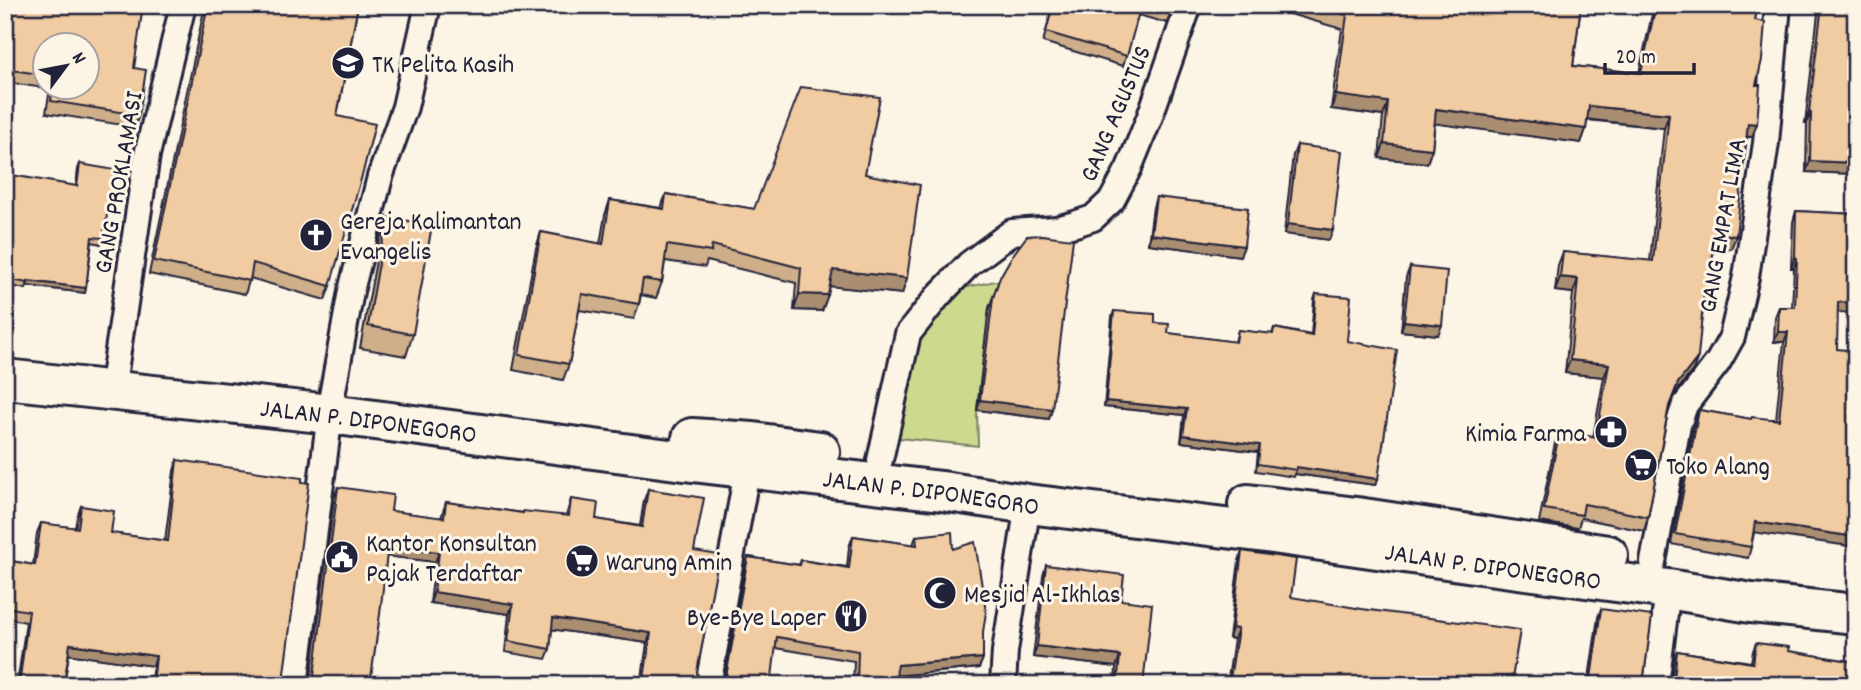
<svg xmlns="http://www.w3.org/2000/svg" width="1861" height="690" viewBox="0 0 1861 690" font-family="Dekko,sans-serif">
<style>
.green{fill:#cdda8e;stroke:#787e64;stroke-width:2}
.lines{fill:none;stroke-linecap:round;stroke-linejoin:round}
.street-casing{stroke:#22223b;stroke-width:30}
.primary-casing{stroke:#22223b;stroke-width:44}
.street{stroke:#fcf5e5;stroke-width:24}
.primary{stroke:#fcf5e5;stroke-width:38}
.wall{fill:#cfaf8a;stroke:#22223b;stroke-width:2;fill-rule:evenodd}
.shaded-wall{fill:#a98e71;stroke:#22223b;stroke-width:2}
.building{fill:#f1cba1;stroke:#22223b;stroke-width:2}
.labels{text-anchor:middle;stroke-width:6;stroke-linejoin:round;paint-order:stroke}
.poi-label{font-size:26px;fill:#22223b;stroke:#fcf5e5;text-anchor:start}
.street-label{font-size:26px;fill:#22223b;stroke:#fcf5e5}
</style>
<rect width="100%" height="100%" fill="#fcf5e5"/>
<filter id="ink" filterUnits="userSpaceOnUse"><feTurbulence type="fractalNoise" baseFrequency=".0143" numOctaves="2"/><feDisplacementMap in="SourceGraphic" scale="14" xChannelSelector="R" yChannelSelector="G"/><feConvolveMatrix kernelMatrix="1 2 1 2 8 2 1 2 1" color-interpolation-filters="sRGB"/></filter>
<g filter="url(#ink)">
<path class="green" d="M 1000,280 L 989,308 L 977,410 L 978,446 L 899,438 L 906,378 L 924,326 L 958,289 Z"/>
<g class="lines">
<defs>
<path id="street" d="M 115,371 L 147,155 L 183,5
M 332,396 L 351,291 L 380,177 L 405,107 L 428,5
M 880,460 L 908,334 L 938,296 L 969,264 L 1012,232 L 1056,229 L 1075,224 L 1093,218 L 1112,200 L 1129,168 L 1149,119 L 1189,5
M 1653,562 L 1678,425 L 1685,405 L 1718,362 L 1732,337 L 1746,277 L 1766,143 L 1778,5
M 295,685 L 330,414
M 708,685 L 750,455
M 1003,685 L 1005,651 L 1028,504
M 1656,685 L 1668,589"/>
<g id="primary">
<path id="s1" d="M 5,379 L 330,414 L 684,461 L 942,491 L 1028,504 L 1266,533 L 1481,564 L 1668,589 L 1751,603 L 1856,614"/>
<path d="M 692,438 L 753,442 L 820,451"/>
<path d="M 1248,504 L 1357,517 L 1608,555"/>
</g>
</defs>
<use href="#street" class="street-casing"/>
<use href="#primary" class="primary-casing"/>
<use href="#street" class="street"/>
<use href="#primary" class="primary"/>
</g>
<path class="wall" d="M 5,5 L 134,68 L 139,115 L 135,127 L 46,113 L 50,89 L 5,82 ZM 46,46 L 88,88 L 46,88 Z
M 205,5 L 358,5 L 337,116 L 330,286 L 325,300 L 250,278 L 245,294 L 149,274 Z
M 1053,5 L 1173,5 L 1167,23 L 1138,15 L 1123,66 L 1043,42 Z
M 1265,5 L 1581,5 L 1573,66 L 1639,73 L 1654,5 L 1758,5 L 1755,20 L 1756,85 L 1752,137 L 1747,137 L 1731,249 L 1714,247 L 1693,370 L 1673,396 L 1669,407 L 1648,517 L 1644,531 L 1581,518 L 1578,528 L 1539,522 L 1555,443 L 1560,429 L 1593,438 L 1604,377 L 1565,373 L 1573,293 L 1555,291 L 1558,265 L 1563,252 L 1650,261 L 1664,128 L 1587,120 L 1586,129 L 1581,143 L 1435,123 L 1432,149 L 1427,163 L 1379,158 L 1383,116 L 1331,109 L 1342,29 L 1265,7 Z
M 1819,5 L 1856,5 L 1856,174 L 1806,172 L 1807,123 L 1805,123 Z
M 1297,145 L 1333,230 L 1329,240 L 1284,234 L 1293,155 Z
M 80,164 L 103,238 L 101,244 L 92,242 L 85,293 L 27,286 L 26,289 L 5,285 L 5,193 L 76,186 L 78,169 Z
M 865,174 L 907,278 L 902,294 L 830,286 L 822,311 L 794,310 L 796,283 L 707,261 L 705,267 L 665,261 L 662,282 L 656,298 L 641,295 L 639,304 L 634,319 L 579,310 L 569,364 L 563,380 L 513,370 L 536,248 L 541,232 L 600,244 L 605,215 L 610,200 L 661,208 L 666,194 L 754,209 Z
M 1156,197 L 1244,246 L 1240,256 L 1148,244 L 1153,207 Z
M 1796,211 L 1856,214 L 1856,313 L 1837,312 L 1754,533 L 1751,547 L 1748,558 L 1671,544 L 1695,420 L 1699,410 L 1751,419 L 1776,419 L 1784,342 L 1774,342 L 1775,317 L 1779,307 L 1792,307 L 1794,268 L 1791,268 L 1793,222 Z
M 387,217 L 413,334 L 406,356 L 360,348 L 380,239 Z
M 1410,267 L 1438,335 L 1401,331 L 1406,277 Z
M 1000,277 L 1052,409 L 1049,419 L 977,410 L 989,308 Z
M 1316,294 L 1347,341 L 1378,479 L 1375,485 L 1295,474 L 1294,477 L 1256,471 L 1258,452 L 1181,442 L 1184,415 L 1104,407 L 1112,317 L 1114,311 L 1155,323 L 1168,333 L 1235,342 L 1238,330 L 1272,334 L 1274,328 L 1311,335 L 1314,300 Z
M 177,460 L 284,673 L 285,679 L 289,685 L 150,685 L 153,666 L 69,654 L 64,685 L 17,685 L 26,622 L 5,618 L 5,560 L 33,565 L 37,533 L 41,523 L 75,528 L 77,517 L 81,506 L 111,533 L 165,541 L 174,471 Z
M 338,487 L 391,511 L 441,518 L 446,502 L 523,513 L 566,516 L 571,499 L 596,519 L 640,526 L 644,500 L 648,489 L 694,551 L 697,672 L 698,679 L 701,685 L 641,685 L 647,643 L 552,629 L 550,649 L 546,659 L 505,652 L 509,614 L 430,603 L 435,562 L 387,556 L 310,684 L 334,498 Z
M 853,536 L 913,545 L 916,536 L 953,549 L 983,632 L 983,658 L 979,668 L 897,676 L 896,685 L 853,685 L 854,661 L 776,648 L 724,683 L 745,568 L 748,557 L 799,565 L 801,560 L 847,567 L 849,547 Z
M 1242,551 L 1291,597 L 1511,685 L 1227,685 L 1234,639 L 1229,638 L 1239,561 Z
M 1046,565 L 1121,600 L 1143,685 L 1115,685 L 1116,667 L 1033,657 L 1043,576 Z
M 1601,609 L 1644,676 L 1647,685 L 1588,685 L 1598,617 Z
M 1756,643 L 1788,651 L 1856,662 L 1671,685 L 1674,659 L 1677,651 L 1751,662 L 1753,651 Z"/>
<path class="shaded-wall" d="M 1336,95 L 1388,102 L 1383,116 L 1331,109 Z
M 1589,106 L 1669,114 L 1664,128 L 1584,119 Z
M 1436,109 L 1586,129 L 1581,143 L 1431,123 Z
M 1809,112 L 1811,113 L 1807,123 L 1805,123 Z
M 1748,123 L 1757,124 L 1752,137 L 1743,136 Z
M 1384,144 L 1432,149 L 1427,163 L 1379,158 Z
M 1810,161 L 1856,163 L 1856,174 L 1806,172 Z
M 1288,224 L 1333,230 L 1329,240 L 1284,234 Z
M 1715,233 L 1736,236 L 1731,249 L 1710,247 Z
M 1151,234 L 1244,246 L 1240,256 L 1148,244 Z
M 1795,257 L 1797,258 L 1794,268 L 1791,268 Z
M 833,270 L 907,278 L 902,294 L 827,286 Z
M 1560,277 L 1578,279 L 1573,293 L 1555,291 Z
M 28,281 L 86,288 L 85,293 L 27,286 Z
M 1704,293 L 1709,293 L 1704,307 L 1699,307 Z
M 799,294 L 828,295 L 822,311 L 794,310 Z
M 1838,302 L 1856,303 L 1856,313 L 1834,312 Z
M 1404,321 L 1442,325 L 1438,335 L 1401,331 Z
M 1778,332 L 1788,332 L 1784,342 L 1774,342 Z
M 1698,357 L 1693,370 L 1673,396 L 1678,383 Z
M 1570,360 L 1609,364 L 1604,377 L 1565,373 Z
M 980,400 L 1052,409 L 1049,419 L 977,410 Z
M 1106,401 L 1187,409 L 1184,415 L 1104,407 Z
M 1183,435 L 1260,445 L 1258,452 L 1181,442 Z
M 1297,467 L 1378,479 L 1375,485 L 1295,474 Z
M 1755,522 L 1856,537 L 1856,547 L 1752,532 Z
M 388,545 L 439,552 L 435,562 L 384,556 Z
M 434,592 L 513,604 L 509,614 L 430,603 Z
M 553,618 L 651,633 L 647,643 L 549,629 Z
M 1232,628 L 1238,629 L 1234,639 L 1229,638 Z
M 70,644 L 156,656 L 153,666 L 66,654 Z
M 1037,646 L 1120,656 L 1116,667 L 1033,657 Z
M 983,658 L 979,668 L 893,676 L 897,665 Z"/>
<path class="building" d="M 5,5 L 143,5 L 134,68 L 146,70 L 139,115 L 51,101 L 53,88 L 88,88 L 88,46 L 46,46 L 46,75 L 5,69 Z
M 208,5 L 358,5 L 337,116 L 375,124 L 363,172 L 330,286 L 253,263 L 250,281 L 154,261 Z
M 1053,5 L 1173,5 L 1170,13 L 1141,5 L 1127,56 L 1046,32 Z
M 1310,5 L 1581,5 L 1573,66 L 1641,73 L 1656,5 L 1758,5 L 1755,20 L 1765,22 L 1762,60 L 1756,85 L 1760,85 L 1757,124 L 1748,123 L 1736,236 L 1715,233 L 1709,293 L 1704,293 L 1698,357 L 1678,383 L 1669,406 L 1648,517 L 1584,504 L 1582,515 L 1544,509 L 1560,429 L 1596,438 L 1609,364 L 1570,360 L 1578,279 L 1560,277 L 1563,252 L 1653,261 L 1669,114 L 1589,106 L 1586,129 L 1436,109 L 1432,149 L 1384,144 L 1388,102 L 1336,95 L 1347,15 Z
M 1822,5 L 1856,5 L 1856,163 L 1810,161 L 1811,113 L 1809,112 Z
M 801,87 L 880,97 L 865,174 L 920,185 L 907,278 L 833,270 L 828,295 L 799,294 L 801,268 L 712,245 L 711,252 L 667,245 L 662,282 L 643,279 L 639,304 L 582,294 L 569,364 L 519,355 L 541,232 L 603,244 L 610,200 L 664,209 L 666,194 L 754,209 Z
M 1297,145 L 1342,151 L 1333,230 L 1288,224 Z
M 80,164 L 115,170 L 103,238 L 92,237 L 86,288 L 28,281 L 28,283 L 5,279 L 5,193 L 11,175 L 77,186 Z
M 1156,197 L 1248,208 L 1244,246 L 1151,234 Z
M 1796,211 L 1856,214 L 1856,303 L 1838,302 L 1837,349 L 1856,351 L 1856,537 L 1755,522 L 1751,547 L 1675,534 L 1699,410 L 1751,419 L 1752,417 L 1779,420 L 1788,332 L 1778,332 L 1779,307 L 1795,307 L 1797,258 L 1795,257 Z
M 387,217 L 432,225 L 413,334 L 368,326 Z
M 1042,235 L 1073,239 L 1052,409 L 980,400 L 993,298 L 1000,277 L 1012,256 L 1027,236 Z
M 1410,267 L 1447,271 L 1442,325 L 1404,321 Z
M 1316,294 L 1351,297 L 1347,341 L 1397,350 L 1378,479 L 1297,467 L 1296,470 L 1258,464 L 1260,445 L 1183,435 L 1187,409 L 1106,401 L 1114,311 L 1155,314 L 1155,323 L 1169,324 L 1168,333 L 1236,342 L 1238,330 L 1273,334 L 1274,328 L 1312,336 Z
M 177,460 L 302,478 L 302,482 L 309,483 L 284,673 L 285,679 L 289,685 L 153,685 L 156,656 L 70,644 L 64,685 L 19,685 L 29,611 L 5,607 L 5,560 L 35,565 L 41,523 L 78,528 L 81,506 L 114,511 L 111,533 L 168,541 Z
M 338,487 L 393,495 L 391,511 L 444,518 L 446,502 L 523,513 L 523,511 L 569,516 L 571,499 L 598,503 L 596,519 L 642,527 L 648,489 L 704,498 L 694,551 L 719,555 L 697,672 L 698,679 L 701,685 L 643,685 L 651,633 L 553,618 L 550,649 L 508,641 L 513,604 L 434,592 L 439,552 L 388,545 L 380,614 L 370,685 L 309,685 L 314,676 Z
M 952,532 L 953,549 L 975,542 L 986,612 L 983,632 L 983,658 L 897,665 L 896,685 L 857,685 L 858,651 L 777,637 L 771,685 L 722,685 L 726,677 L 748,557 L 800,565 L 801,560 L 849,568 L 853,536 L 917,545 L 916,536 Z
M 1242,551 L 1296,559 L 1291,597 L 1362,609 L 1520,630 L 1511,685 L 1229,685 L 1238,629 L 1232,628 Z
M 1046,565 L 1124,575 L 1121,600 L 1152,604 L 1143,685 L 1117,685 L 1120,656 L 1037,646 Z
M 1601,609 L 1652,616 L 1644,676 L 1647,685 L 1590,685 Z
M 1756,643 L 1789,647 L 1788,651 L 1856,662 L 1856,685 L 1671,685 L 1674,679 L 1677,651 L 1753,663 Z"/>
</g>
<defs>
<symbol id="school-disc" viewBox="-11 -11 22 22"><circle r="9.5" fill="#22223b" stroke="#fcf5e5"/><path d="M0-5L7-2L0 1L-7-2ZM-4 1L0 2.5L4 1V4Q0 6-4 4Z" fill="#fff"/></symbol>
<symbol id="church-disc" viewBox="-11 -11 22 22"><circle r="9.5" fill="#22223b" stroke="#fcf5e5"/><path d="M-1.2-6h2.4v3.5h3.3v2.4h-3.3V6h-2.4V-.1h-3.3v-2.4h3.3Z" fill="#fff"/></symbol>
<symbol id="pharmacy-disc" viewBox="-11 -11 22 22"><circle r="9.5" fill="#22223b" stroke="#fcf5e5"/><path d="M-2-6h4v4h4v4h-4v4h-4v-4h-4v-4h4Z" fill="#fff"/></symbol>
<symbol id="supermarket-disc" viewBox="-11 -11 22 22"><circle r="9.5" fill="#22223b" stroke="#fcf5e5"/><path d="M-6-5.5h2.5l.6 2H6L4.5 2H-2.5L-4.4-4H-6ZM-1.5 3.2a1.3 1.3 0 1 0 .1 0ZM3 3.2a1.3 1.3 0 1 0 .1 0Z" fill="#fff"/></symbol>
<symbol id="civic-disc" viewBox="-11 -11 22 22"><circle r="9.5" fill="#22223b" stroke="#fcf5e5"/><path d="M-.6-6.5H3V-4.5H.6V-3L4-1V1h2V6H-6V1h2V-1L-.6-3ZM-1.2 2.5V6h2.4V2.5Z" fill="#fff"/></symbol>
<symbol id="mosque-disc" viewBox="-11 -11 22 22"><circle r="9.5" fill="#22223b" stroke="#fcf5e5"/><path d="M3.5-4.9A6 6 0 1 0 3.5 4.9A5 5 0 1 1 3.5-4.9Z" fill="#fff"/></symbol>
<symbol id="restaurant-disc" viewBox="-11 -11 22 22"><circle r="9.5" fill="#22223b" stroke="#fcf5e5"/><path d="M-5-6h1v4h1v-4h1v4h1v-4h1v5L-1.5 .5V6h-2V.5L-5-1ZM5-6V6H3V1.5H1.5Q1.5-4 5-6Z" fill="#fff"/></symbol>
</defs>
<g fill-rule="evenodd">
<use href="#school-disc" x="329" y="44" width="38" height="38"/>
<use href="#church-disc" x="297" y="216" width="38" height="38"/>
<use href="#pharmacy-disc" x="1592" y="413" width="38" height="38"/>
<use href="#supermarket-disc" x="1622" y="446" width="38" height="38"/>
<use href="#civic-disc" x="323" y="538" width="38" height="38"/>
<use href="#supermarket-disc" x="563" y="542" width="38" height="38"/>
<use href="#mosque-disc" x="921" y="574" width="38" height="38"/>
<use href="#restaurant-disc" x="832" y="597" width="38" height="38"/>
</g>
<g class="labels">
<g class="poi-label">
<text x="372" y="72">TK Pelita Kasih</text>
<text x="340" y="229">Gereja Kalimantan<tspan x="340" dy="30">Evangelis</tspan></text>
<text x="1586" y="441" text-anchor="end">Kimia Farma</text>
<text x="1666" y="474">Toko Alang</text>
<text x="366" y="551">Kantor Konsultan<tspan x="366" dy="30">Pajak Terdaftar</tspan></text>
<text x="606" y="570">Warung Amin</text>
<text x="964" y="602">Mesjid Al-Ikhlas</text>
<text x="826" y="625" text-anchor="end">Bye-Bye Laper</text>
</g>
<g class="street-label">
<text transform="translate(1114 113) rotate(-67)" y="9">GANG AGUSTUS</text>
<text transform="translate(117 182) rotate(-80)" y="9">GANG PROKLAMASI</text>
<text transform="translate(1721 225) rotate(-80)" y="9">GANG EMPAT LIMA</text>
<text dy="9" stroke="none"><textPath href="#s1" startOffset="366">JALAN P. DIPONEGORO</textPath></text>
<text dy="9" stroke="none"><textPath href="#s1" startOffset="933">JALAN P. DIPONEGORO</textPath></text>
<text dy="9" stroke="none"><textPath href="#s1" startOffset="1500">JALAN P. DIPONEGORO</textPath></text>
</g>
</g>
<rect width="1861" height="690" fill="none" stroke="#fcf5e5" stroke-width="28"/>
<rect x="14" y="14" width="1833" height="662" fill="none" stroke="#22223b" stroke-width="2.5" filter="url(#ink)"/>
<g transform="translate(66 66) rotate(58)"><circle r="33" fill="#fcf5e5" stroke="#a5a1a1" stroke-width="2"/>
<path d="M0-5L12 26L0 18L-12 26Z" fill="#22223b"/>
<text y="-10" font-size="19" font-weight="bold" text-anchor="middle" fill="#22223b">N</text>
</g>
<path d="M1605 63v10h89v-10" fill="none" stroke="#22223b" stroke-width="3.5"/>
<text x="1616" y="63" font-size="21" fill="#22223b" stroke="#fcf5e5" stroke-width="5" paint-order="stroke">20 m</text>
</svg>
